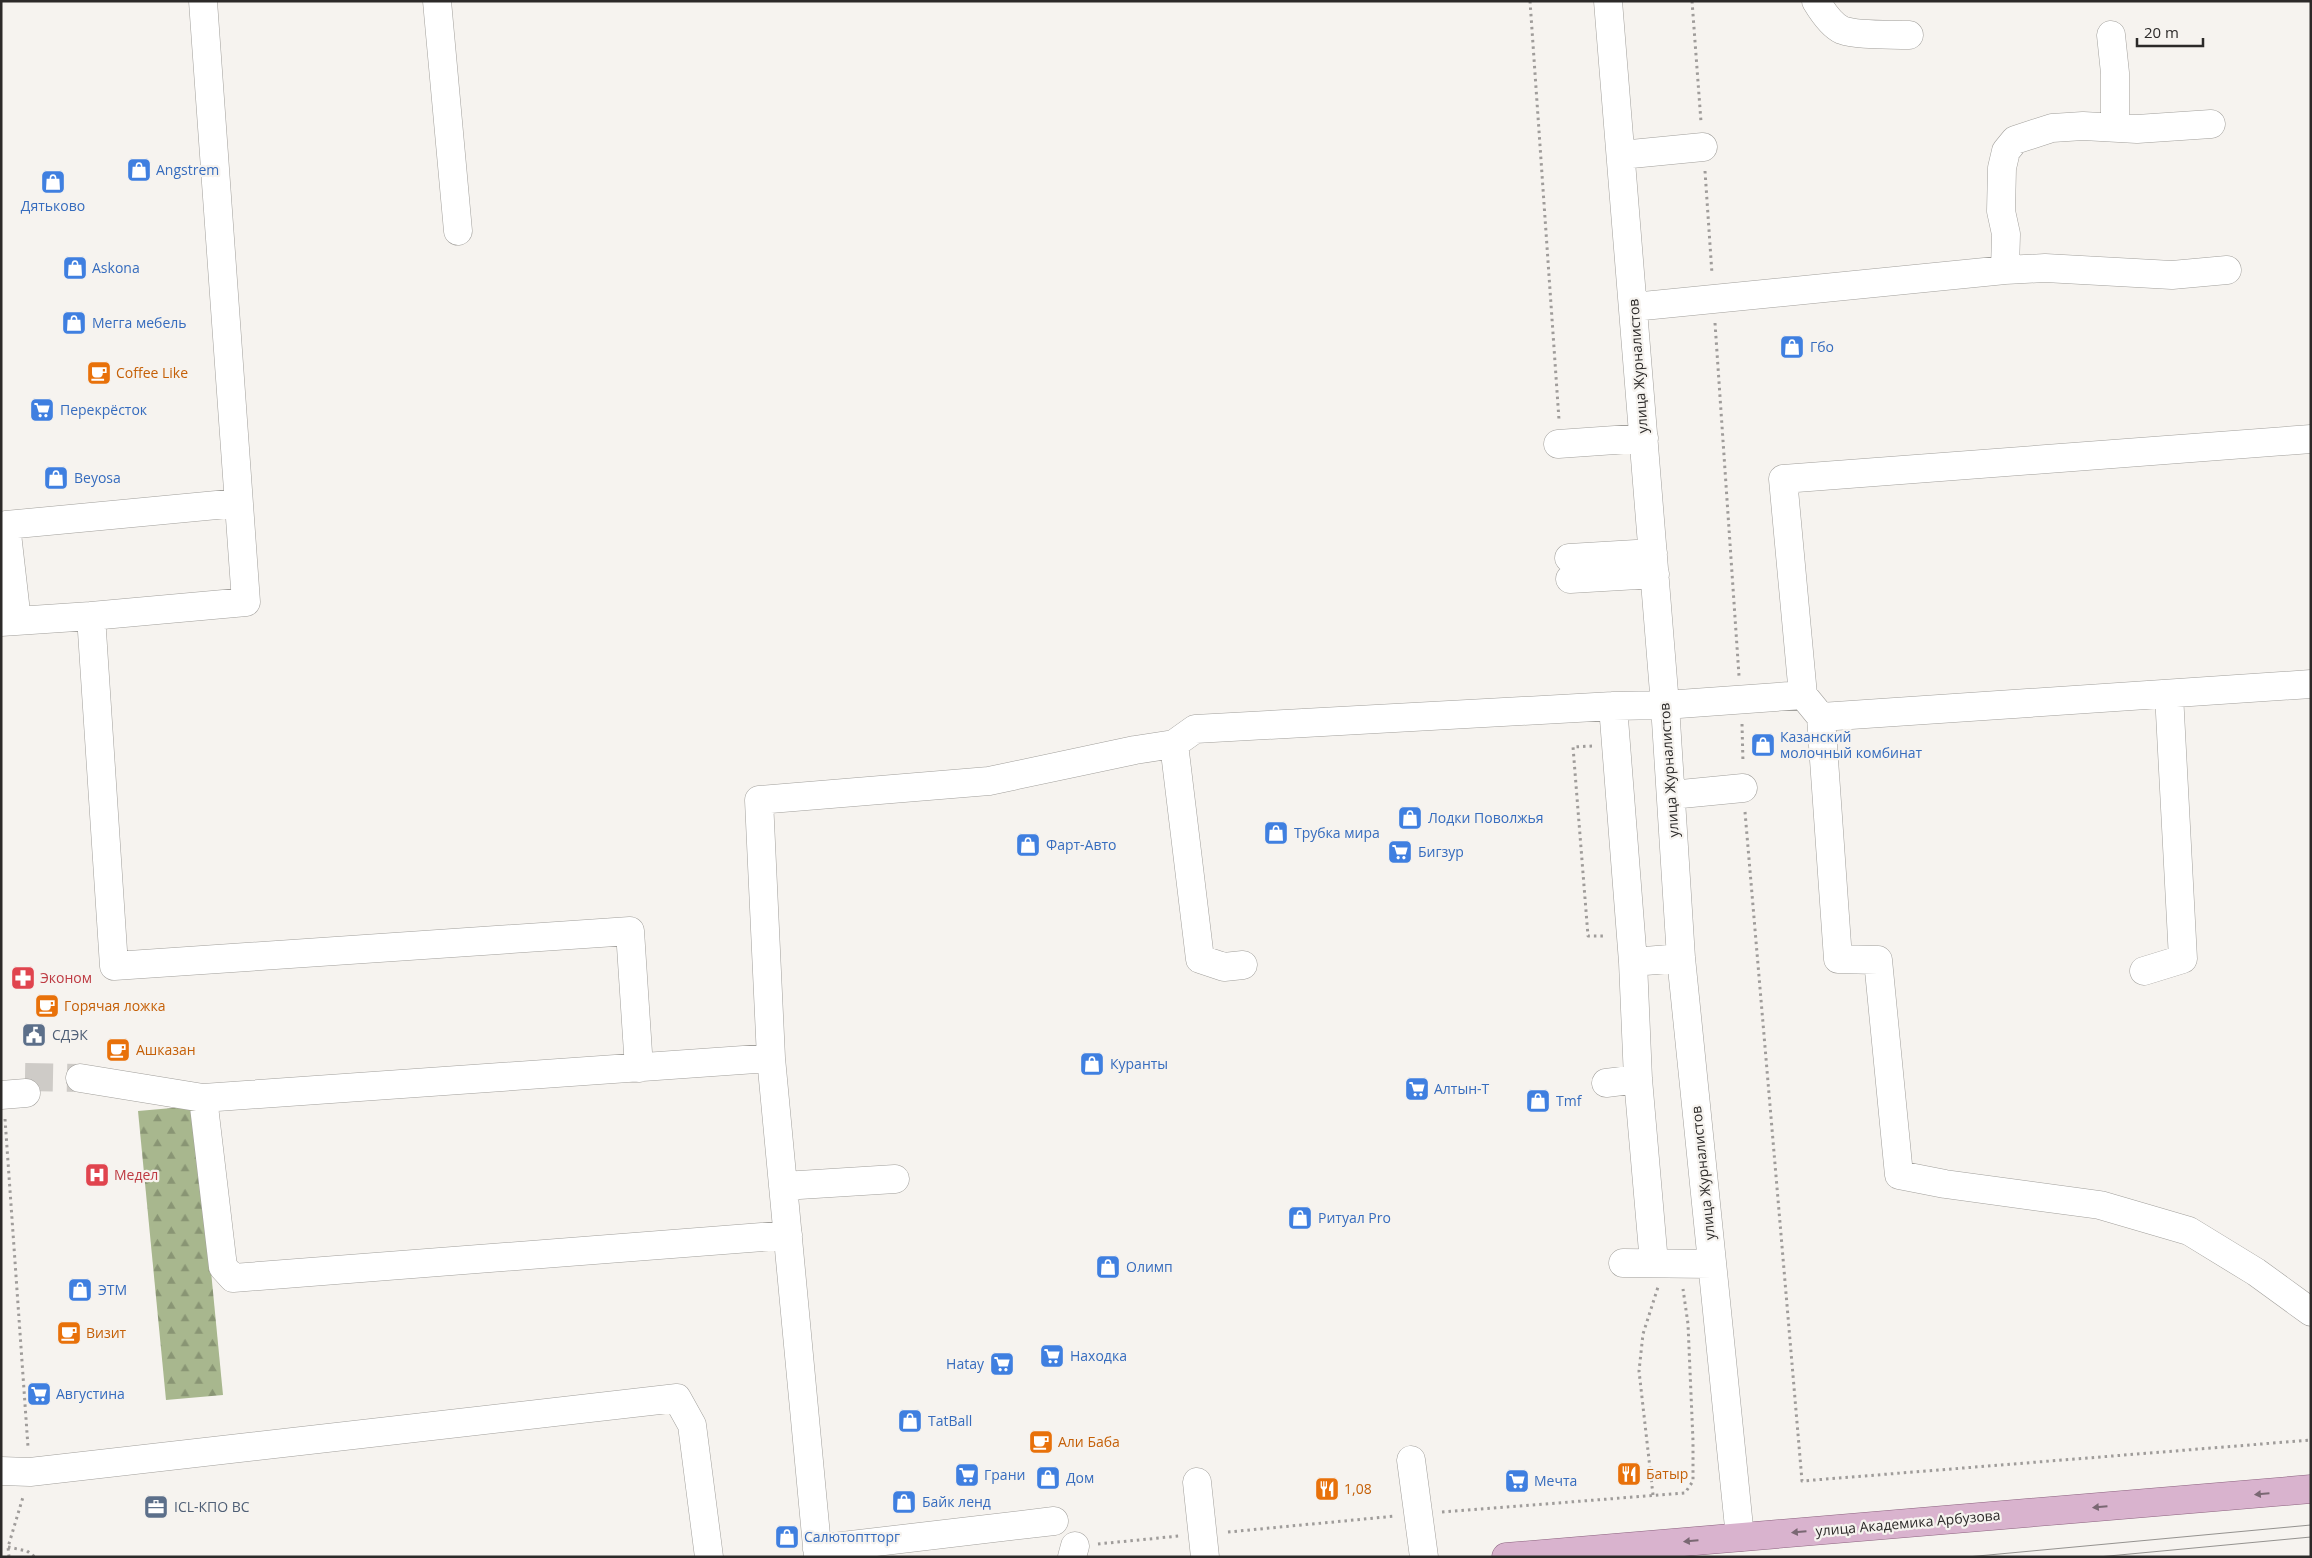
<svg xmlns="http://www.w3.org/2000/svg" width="2312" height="1558" viewBox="0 0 2312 1558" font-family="'Open Sans',sans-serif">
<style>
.forest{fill:url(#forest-firs)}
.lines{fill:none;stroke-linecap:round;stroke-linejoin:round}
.minor-tunnel{stroke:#cecbc7;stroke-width:28;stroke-dasharray:28 14;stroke-linecap:butt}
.minor-casing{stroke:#a19f9b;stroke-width:29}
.major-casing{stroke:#8c637f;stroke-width:29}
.path{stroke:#9f9c9a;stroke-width:3;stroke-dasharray:2.5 4;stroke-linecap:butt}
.minor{stroke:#fff;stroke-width:28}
.major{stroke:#d9b3ce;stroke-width:28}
.tram{stroke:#94928f;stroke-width:1}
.oneway{fill:#7a6873}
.labels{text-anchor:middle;stroke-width:4.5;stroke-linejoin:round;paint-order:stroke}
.shop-label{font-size:14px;fill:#366cbe;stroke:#f6f3ef;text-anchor:start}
.street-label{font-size:14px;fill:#2c2a29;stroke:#f6f3ef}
.food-label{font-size:14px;fill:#c56008;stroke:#f6f3ef;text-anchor:start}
.health-label{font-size:14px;fill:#be3a42;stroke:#f6f3ef;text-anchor:start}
.service-label{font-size:14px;fill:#4e5e75;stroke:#f6f3ef;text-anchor:start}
</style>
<defs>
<pattern id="forest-firs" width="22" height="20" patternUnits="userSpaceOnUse" patternTransform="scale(1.25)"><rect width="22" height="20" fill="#a8b78e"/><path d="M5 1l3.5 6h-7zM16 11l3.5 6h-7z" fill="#899574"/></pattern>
</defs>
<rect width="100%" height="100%" fill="#f6f3ef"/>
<path class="forest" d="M 195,1106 L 223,1395 L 166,1400 L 138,1111 Z"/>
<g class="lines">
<path class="minor-tunnel" d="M 25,1077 L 80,1078"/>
<defs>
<path id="minor" d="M 437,1 L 458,231
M 1608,1 L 1665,705 L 1681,958 L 1740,1537
M 1816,1 C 1822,11 1831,25 1842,30 C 1858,36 1891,34 1909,35
M 2111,35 L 2115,73 L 2115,127
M 1621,155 L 1703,147
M 2005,270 L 2006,234 L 2001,211 L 2002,168 L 2006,151 L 2015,140 L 2052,128 L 2083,126 L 2137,129 L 2211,124
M 1633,307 L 2005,270 L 2045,268 L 2172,275 L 2227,270
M 1558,444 L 1644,438
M 1569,558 L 1653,553
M 1570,579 L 1655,574
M 91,616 L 246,602 L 203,1
M 17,621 L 6,525 L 238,503
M 1,622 L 91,616 L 114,966 L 630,931 L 639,1068
M 1803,695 L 1783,479 L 2311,439
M 1613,706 L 1633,962 L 1638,1079 L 1654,1263
M 1821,717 L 2311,684
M 1174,744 L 1200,959 L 1224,967 L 1243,965
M 1671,795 L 1743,788
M 1633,962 L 1681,958
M 2144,971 L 2183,959 L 2169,694
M 80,1078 L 203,1098 L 771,1058
M 1606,1083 L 1638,1079
M 1,1095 L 26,1093
M 203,1098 L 223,1267 L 233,1278 L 788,1235
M 783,1186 L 895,1179
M 1623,1263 L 1712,1264
M 1411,1460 L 1424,1557
M 1,1471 L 30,1472 L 677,1398 L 692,1425 L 709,1557
M 1197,1482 L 1205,1557
M 817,1549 L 1054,1521
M 818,1557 L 771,1058 L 759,800 L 989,781 L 1135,750 L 1174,744 L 1195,729 L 1613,706 L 1665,705 L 1803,695 L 1821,717 L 1838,959 L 1878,960 L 1899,1175 L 1945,1184 L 2100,1205 L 2189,1231 L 2256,1272 L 2311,1312
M 1072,1557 L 1075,1546"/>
<path id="major" d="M 1506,1557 L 2311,1489"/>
</defs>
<use href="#minor" class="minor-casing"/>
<use href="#major" class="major-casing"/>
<path class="path" d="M 1530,1 L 1559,420
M 1692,1 L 1701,122
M 1705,171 L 1712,274
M 1715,323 L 1739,676
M 1742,724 L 1743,763
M 1592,746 L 1573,747 L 1588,936 L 1606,936
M 1745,812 L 1802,1481 L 2311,1440
M 5,1119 L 28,1447
M 1653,1495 L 1639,1371 L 1643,1334 L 1658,1287
M 1442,1512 L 1685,1493 L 1693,1481 L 1693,1441 L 1688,1324 L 1683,1289
M 1228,1532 L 1396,1516
M 1098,1544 L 1179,1536
M 8,1547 L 27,1551 L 35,1557
M 9,1557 L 8,1547 L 23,1497"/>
<use href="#minor" class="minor"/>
<use href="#major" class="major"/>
<path class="tram" d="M 1967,1557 L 2311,1525
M 2098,1557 L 2311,1537"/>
</g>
<defs><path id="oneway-solid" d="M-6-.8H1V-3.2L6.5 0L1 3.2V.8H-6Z" transform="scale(1.25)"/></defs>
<g class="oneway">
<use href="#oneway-solid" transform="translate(2262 1494) rotate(175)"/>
<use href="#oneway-solid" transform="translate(2100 1507) rotate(175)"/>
<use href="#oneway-solid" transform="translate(1799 1532) rotate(175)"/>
<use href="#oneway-solid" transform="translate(1691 1541) rotate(175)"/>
</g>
<defs>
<symbol id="shop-square" viewBox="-11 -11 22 22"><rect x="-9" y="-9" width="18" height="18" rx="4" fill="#3f7fe0" stroke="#f6f3ef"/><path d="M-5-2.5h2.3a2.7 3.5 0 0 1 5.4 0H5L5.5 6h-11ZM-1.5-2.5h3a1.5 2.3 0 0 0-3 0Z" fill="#fff"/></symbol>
<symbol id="cafe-square" viewBox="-11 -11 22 22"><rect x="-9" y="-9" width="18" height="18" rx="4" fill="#e8710a" stroke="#f6f3ef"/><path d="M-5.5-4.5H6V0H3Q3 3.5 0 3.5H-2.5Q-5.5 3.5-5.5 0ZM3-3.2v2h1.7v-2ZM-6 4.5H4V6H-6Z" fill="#fff"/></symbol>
<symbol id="supermarket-square" viewBox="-11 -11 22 22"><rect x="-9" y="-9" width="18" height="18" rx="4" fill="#3f7fe0" stroke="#f6f3ef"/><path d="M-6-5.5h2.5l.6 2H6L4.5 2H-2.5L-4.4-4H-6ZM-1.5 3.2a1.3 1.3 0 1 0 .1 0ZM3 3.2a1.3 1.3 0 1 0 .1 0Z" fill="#fff"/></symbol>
<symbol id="pharmacy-square" viewBox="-11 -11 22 22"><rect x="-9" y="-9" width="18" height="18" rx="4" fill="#e0444e" stroke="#f6f3ef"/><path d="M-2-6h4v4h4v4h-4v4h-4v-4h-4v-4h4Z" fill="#fff"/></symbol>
<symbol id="civic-square" viewBox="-11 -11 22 22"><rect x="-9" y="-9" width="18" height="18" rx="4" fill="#5c6f8a" stroke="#f6f3ef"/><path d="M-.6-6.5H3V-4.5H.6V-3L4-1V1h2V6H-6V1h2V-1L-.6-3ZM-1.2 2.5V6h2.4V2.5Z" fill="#fff"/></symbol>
<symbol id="hospital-square" viewBox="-11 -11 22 22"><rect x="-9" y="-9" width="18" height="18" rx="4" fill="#e0444e" stroke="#f6f3ef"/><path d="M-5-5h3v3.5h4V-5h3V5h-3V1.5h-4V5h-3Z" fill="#fff"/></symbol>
<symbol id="restaurant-square" viewBox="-11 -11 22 22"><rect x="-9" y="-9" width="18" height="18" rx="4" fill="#e8710a" stroke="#f6f3ef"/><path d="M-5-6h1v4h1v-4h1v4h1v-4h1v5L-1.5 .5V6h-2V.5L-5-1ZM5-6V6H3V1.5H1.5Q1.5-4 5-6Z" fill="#fff"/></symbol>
<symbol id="office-square" viewBox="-11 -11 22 22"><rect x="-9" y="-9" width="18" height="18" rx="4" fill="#5c6f8a" stroke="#f6f3ef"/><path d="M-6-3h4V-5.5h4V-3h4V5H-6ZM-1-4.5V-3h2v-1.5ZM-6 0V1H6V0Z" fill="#fff"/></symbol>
</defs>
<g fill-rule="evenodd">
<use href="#shop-square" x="125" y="156" width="28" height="28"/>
<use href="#shop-square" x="39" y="168" width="28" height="28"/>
<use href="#shop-square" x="61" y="254" width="28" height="28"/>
<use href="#shop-square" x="60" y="309" width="28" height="28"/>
<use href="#shop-square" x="1778" y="333" width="28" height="28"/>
<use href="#cafe-square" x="85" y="359" width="28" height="28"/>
<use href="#supermarket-square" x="28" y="396" width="28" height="28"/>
<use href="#shop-square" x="42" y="464" width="28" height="28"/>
<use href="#shop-square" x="1749" y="731" width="28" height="28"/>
<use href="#shop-square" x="1396" y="804" width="28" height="28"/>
<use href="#shop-square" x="1262" y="819" width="28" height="28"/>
<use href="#shop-square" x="1014" y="831" width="28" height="28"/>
<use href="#supermarket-square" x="1386" y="838" width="28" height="28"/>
<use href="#pharmacy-square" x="9" y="964" width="28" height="28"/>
<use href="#cafe-square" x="33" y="992" width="28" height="28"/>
<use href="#civic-square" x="20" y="1021" width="28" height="28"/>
<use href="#cafe-square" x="104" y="1036" width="28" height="28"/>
<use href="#shop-square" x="1078" y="1050" width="28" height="28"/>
<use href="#supermarket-square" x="1403" y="1075" width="28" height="28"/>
<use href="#shop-square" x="1524" y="1087" width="28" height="28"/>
<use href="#hospital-square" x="83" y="1161" width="28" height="28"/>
<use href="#shop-square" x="1286" y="1204" width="28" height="28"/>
<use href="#shop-square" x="1094" y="1253" width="28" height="28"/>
<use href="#shop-square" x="66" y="1276" width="28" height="28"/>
<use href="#cafe-square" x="55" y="1319" width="28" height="28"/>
<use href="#supermarket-square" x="1038" y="1342" width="28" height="28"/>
<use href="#supermarket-square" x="988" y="1350" width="28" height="28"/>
<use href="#supermarket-square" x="25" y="1380" width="28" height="28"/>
<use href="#shop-square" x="896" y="1407" width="28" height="28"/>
<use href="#cafe-square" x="1027" y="1428" width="28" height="28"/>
<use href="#restaurant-square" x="1615" y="1460" width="28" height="28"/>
<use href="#supermarket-square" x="953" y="1461" width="28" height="28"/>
<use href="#shop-square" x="1034" y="1464" width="28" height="28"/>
<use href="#supermarket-square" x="1503" y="1467" width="28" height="28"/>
<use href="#restaurant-square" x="1313" y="1475" width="28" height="28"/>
<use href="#shop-square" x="890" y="1488" width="28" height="28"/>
<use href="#office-square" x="142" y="1493" width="28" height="28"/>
<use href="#shop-square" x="773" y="1523" width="28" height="28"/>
</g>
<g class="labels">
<g class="shop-label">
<text x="156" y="175">Angstrem</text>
<text x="53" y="211" text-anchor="middle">Дятьково</text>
<text x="92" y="273">Askona</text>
<text x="92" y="328">Мегга мебель</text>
<text x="1810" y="352">Гбо</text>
<text x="60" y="415">Перекрёсток</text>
<text x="74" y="483">Beyosa</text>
<text x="1780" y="742">Казанский<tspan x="1780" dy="16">молочный комбинат</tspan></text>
<text x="1428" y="823">Лодки Поволжья</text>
<text x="1294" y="838">Трубка мира</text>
<text x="1046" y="850">Фарт-Авто</text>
<text x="1418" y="857">Бигзур</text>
<text x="1110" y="1069">Куранты</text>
<text x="1434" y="1094">Алтын-Т</text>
<text x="1556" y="1106">Tmf</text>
<text x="1318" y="1223">Ритуал Pro</text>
<text x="1126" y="1272">Олимп</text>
<text x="98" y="1295">ЭТМ</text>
<text x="1070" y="1361">Находка</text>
<text x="984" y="1369" text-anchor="end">Hatay</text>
<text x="56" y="1399">Августина</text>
<text x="928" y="1426">TatBall</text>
<text x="984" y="1480">Грани</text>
<text x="1066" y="1483">Дом</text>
<text x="1534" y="1486">Мечта</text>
<text x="922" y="1507">Байк ленд</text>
<text x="804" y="1542">Салютоптторг</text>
</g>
<g class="street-label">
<text transform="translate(1638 366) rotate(-94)" y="5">улица Журналистов</text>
<text transform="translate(1669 770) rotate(-94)" y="5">улица Журналистов</text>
<text transform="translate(1703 1173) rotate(-96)" y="5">улица Журналистов</text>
<text transform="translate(1908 1523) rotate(-5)" y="5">улица Академика Арбузова</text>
</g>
<g class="food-label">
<text x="116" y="378">Coffee Like</text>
<text x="64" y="1011">Горячая ложка</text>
<text x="136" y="1055">Ашказан</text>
<text x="86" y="1338">Визит</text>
<text x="1058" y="1447">Али Баба</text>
<text x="1646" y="1479">Батыр</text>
<text x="1344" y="1494">1,08</text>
</g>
<g class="health-label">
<text x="40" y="983">Эконом</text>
<text x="114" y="1180">Медел</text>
</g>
<g class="service-label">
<text x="52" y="1040">СДЭК</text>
<text x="174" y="1512">ICL-КПО ВС</text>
</g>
</g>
<rect width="2312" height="1558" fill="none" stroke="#2c2a29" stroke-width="5"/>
<path d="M2137 38v8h66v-8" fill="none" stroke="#2c2a29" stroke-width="2.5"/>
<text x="2144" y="38" font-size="15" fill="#2c2a29" stroke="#f6f3ef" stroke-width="4" paint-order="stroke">20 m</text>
</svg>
